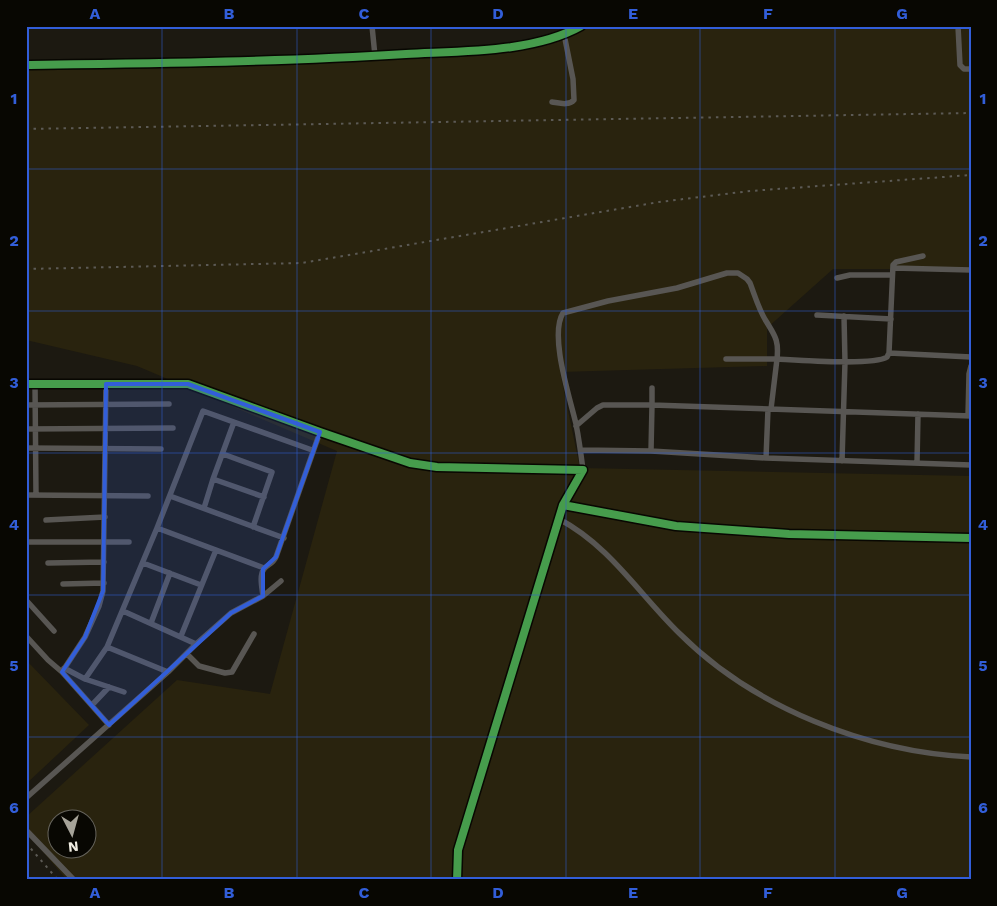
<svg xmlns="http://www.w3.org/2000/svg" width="997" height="906" viewBox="0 0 997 906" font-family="'Work Sans',sans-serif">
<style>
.built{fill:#29230e;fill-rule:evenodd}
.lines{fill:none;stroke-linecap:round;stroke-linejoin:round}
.minor{stroke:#585653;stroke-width:5.5}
.rail{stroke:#5c5a55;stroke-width:2;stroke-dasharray:2.5 5;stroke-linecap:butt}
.cycleway-casing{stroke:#080702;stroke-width:11}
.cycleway{stroke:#469c4c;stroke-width:8}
.marked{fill:#325ed9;fill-opacity:0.2;stroke:#325ed9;stroke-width:4;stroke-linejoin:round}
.grid{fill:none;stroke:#325ed9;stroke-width:1;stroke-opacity:0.55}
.neatline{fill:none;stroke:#325ed9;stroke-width:2}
.grid-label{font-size:16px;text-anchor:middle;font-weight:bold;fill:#325ed9}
</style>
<rect width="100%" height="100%" fill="#1c1911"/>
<path class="built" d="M 578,26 L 971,26 L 971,269 L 833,269 L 767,328 L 767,366 L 560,372 L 580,468 L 971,476 L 971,880 L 67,880 L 26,832 L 26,817 L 177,680 L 270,694 L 337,451 L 137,366 L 26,340 L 26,62 L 491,52 ZM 58,818 L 88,818 L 88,848 L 58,848 Z
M 26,660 L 89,725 L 26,784 Z"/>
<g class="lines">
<path class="minor" d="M 372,26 L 375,56
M 958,26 L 960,65 L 964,69 L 971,69
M 26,65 C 153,63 280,62 406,54 C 460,51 533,53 581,26
M 552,102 C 559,103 569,106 574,100 L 573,79 L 564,34
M 893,268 L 971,270
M 837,278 L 850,275 L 892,275
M 817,315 L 891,319
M 889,353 L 971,357
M 26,384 L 188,384 L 320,432 L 410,463 L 437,467 L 583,470 L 563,505
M 35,384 L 36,495
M 106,384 L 103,591 L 99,606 L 85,637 L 62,672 L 109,725
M 26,405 L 169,404
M 771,409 L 777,359 C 796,360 874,366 887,357 L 889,353 L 893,265 L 896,262 L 923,256
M 968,416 L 969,374 L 971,366
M 234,422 L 213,479 L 264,497
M 576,426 L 597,408 L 603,405 L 652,405 L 652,388
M 26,429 L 173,428
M 26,448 L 161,449
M 581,450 L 651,451 L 766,458 L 971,465
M 651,451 L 652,405 L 971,416
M 223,454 L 272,472 L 253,527
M 766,458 L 768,409
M 842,461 L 845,362 L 844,316
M 917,463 L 918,414
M 583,470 C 581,454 579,439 576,424 C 570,398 549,335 563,313 L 608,301 L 677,288 L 727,273 L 738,273 L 747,279 L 750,283 C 755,296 759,310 766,321 C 775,336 779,340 777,359 L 726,359
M 26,495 L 148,496
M 170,496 L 284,538
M 204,508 L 213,479
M 559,519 C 610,546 639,594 679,633 C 754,708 867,752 971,757
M 46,520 L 105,517
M 157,528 L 264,568
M 26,542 L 129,542
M 48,563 L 104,562
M 143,563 L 201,585
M 63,584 L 104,583
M 263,596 C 262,588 259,575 264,569 C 268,564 273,564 276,557 L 320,432
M 26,600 L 54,631
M 123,611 L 196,644
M 151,623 L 170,573
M 26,636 L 48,660 L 62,672
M 181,636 L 216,550
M 107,647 L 168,672
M 187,654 L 199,666 L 225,673 L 232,672 L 254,634
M 64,668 L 85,679 L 124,692
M 85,679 L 107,647 L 157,528 L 203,411 L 312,450
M 92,705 L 109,687
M 26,798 L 168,672 L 196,644 L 231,613 L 263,596 L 281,581
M 26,830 L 74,880
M 457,880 L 458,850 L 563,505 L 676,526 L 789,534 L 971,538"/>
<path class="rail" d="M 26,129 L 971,113
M 26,269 L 302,263 L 659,202 L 750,191 L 971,175
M 26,843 L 58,880"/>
<defs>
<path id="cycleway" d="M 26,65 C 153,63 280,62 406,54 C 460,51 533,53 581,26
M 26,384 L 188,384 L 320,432 L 410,463 L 437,467 L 583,470 L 563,505
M 457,880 L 458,850 L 563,505 L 676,526 L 789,534 L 971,538"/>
</defs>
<use href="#cycleway" class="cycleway-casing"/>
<use href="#cycleway" class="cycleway"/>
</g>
<path class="marked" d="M 106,384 L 188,384 L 320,432 L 276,557 L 263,569 L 263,596 L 231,613 L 109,725 L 62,672 L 85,637 L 103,591 Z"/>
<path class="grid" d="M 162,26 L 162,880M 297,26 L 297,880M 431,26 L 431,880M 566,26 L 566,880M 700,26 L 700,880M 835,26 L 835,880M 26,169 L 971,169M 26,311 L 971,311M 26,453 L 971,453M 26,595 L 971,595M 26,737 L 971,737"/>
<rect width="997" height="906" fill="none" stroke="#080702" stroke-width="55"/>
<g transform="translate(72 834) rotate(174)"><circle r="24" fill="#080702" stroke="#65635c"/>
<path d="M0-4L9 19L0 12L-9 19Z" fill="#a6a399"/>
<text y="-8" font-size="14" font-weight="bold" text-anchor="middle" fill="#f0ede2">N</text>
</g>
<rect x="28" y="28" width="942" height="850" class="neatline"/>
<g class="grid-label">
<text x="95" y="19">A</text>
<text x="229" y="19">B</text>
<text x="364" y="19">C</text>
<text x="498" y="19">D</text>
<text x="633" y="19">E</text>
<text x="768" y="19">F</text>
<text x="902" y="19">G</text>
<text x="14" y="104">1</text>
<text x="983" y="104">1</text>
<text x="14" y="246">2</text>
<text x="983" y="246">2</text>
<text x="14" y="388">3</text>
<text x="983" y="388">3</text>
<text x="14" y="530">4</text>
<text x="983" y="530">4</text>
<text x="14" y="671">5</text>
<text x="983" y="671">5</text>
<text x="14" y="813">6</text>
<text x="983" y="813">6</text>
<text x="95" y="898">A</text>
<text x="229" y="898">B</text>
<text x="364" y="898">C</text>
<text x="498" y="898">D</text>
<text x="633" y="898">E</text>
<text x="768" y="898">F</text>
<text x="902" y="898">G</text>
</g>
</svg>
